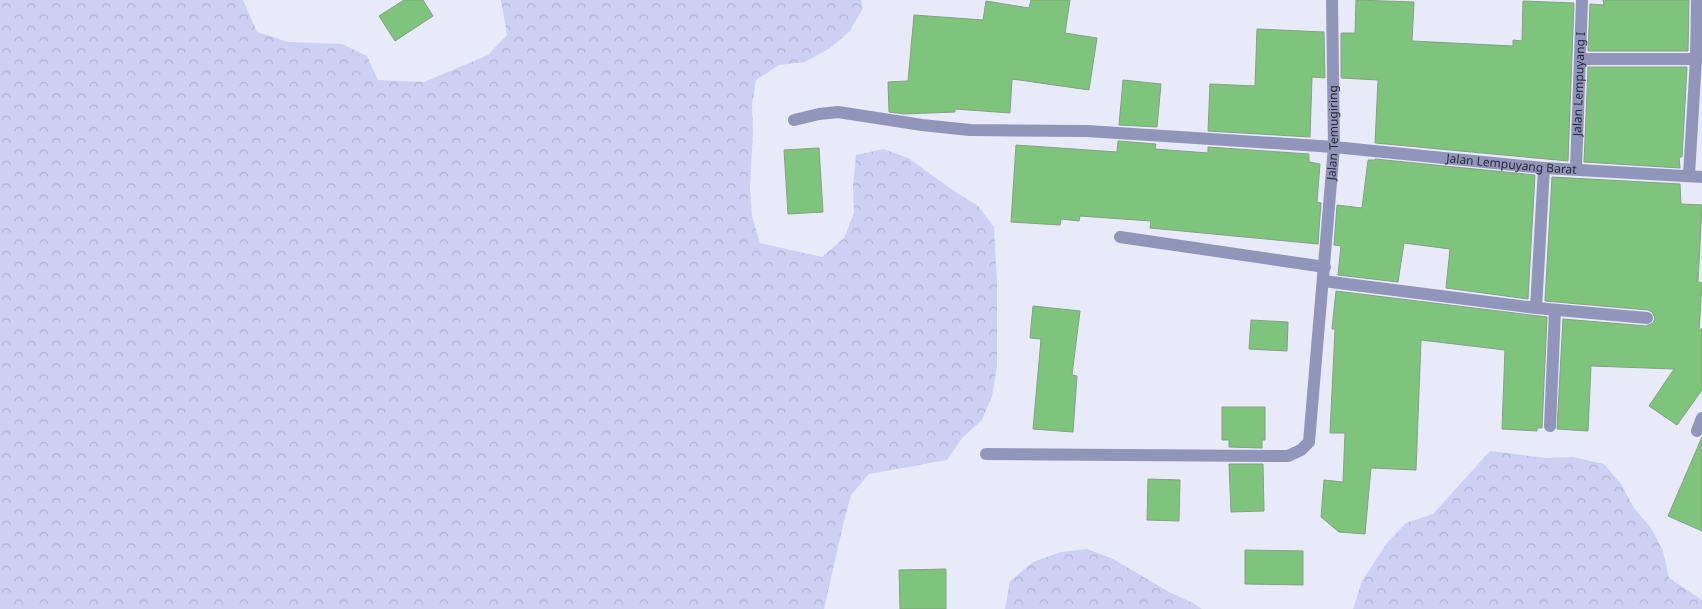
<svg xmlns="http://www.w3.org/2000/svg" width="1702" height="609" viewBox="0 0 1702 609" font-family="'Noto Sans',sans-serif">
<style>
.forest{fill:url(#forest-crowns)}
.building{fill:#7fc47d;stroke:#85a084}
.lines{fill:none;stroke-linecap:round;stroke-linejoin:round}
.lane{stroke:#9195ba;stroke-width:12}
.street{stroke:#9195ba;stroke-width:12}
.labels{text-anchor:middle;stroke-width:5;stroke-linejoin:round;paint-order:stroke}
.street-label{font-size:12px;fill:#282a37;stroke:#f8f9f8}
</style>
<defs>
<pattern id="forest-crowns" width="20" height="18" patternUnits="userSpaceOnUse" patternTransform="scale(1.25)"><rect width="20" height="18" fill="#cdd0f3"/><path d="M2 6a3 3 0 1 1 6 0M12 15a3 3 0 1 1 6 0" fill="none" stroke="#b0b3d1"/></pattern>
</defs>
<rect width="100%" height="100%" fill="#e8eaf9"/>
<path class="forest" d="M 0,0 L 243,0 L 257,32 L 288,42 L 342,44 L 367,56 L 378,80 L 424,82 L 488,55 L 507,35 L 501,0 L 861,0 L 863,8 L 850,31 L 830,48 L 805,62 L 779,65 L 756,80 L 752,105 L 753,131 L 750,187 L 752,216 L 760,243 L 822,257 L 844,238 L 854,213 L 853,185 L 856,155 L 884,149 L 908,158 L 954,191 L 978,206 L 994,227 L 997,284 L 997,366 L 992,396 L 982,420 L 962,438 L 947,460 L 869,474 L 851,495 L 844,521 L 824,609 L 0,609 Z
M 1490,451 L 1546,458 L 1573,457 L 1604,464 L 1621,484 L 1634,508 L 1651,528 L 1663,551 L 1669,578 L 1702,600 L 1702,609 L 1353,609 L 1362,581 L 1387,543 L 1406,523 L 1433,514 Z
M 1087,549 L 1113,559 L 1169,592 L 1193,603 L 1202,609 L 1005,609 L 1010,581 L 1033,562 L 1061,552 Z"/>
<path class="building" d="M 404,0 L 423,0 L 433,16 L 395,41 L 379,16 Z
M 1031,0 L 1070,0 L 1065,33 L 1097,38 L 1089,90 L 1012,79 L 1010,113 L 955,109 L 955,112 L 904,114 L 889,112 L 888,82 L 908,81 L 914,15 L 983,20 L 986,1 L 1029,8 Z
M 1356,0 L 1414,2 L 1412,41 L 1513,46 L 1513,40 L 1522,41 L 1523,1 L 1574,3 L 1568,161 L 1375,143 L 1378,80 L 1341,78 L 1341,33 L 1355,33 Z
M 1603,0 L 1689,0 L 1688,51 L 1588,51 L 1590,4 L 1604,5 Z
M 1257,29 L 1324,32 L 1325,78 L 1312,77 L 1310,137 L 1208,131 L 1210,84 L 1255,86 Z
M 1588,67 L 1687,67 L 1682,157 L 1679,157 L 1680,168 L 1584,162 Z
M 1123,80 L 1161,84 L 1157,127 L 1119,125 Z
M 1118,141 L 1156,144 L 1155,149 L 1208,153 L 1208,147 L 1309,154 L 1309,162 L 1320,164 L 1317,202 L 1321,203 L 1318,244 L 1150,228 L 1151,221 L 1080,216 L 1079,221 L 1061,219 L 1060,225 L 1011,222 L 1016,145 L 1117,152 Z
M 819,148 L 823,212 L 788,214 L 784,150 Z
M 1375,159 L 1535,175 L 1528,299 L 1446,288 L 1450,249 L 1404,243 L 1398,282 L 1338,275 L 1341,246 L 1334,245 L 1337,205 L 1362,208 L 1368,160 L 1375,160 Z
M 1552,177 L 1680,184 L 1681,204 L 1702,205 L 1698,282 L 1702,283 L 1699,331 L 1702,328 L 1702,390 L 1677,425 L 1649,406 L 1674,369 L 1591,366 L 1588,431 L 1557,429 L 1563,319 L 1646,326 L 1653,323 L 1655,318 L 1652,312 L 1648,310 L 1545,301 Z
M 1336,291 L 1547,317 L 1542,428 L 1537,428 L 1537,431 L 1502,429 L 1505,350 L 1421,340 L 1416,470 L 1371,468 L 1365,534 L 1339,532 L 1321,517 L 1324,480 L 1343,482 L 1345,433 L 1330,433 L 1335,329 L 1332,329 Z
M 1033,306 L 1080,311 L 1072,375 L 1077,376 L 1073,432 L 1033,429 L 1041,339 L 1030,338 Z
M 1251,320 L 1288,322 L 1287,351 L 1249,349 Z
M 1222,407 L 1265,407 L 1265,440 L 1262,440 L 1262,448 L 1229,447 L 1229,440 L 1222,440 Z
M 1702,437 L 1702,531 L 1668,516 Z
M 1229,464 L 1263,464 L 1264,511 L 1231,512 Z
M 1148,479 L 1180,480 L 1179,521 L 1147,520 Z
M 1245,550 L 1303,551 L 1303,585 L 1245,584 Z
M 946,569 L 946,609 L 900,609 L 899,570 Z"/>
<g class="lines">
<path class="lane" d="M 1120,237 L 1325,267"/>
<g class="street">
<path d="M 1580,59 L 1696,59"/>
<path id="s1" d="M 794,120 L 819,114 L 838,112 L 922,125 L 970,130 L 1087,131 L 1334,147 L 1544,168 L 1702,177"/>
<path id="s2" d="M 1576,169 L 1582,0"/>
<path d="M 1689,175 L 1696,59 L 1697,0"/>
<path d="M 1323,281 L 1536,308 L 1647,318"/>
<path d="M 1536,308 L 1544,168"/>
<path d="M 1550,426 L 1555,310"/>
<path d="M 1697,431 L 1702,418"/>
<path id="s3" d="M 986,454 L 1288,456 L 1301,450 L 1309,442 L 1334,147 L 1332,0"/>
</g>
</g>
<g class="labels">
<g class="street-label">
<text dy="4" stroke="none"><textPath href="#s2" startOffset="85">Jalan Lempuyang I</textPath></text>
<text dy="4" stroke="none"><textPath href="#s3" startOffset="638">Jalan Temugiring</textPath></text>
<text dy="4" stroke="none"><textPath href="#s1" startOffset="721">Jalan Lempuyang Barat</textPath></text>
</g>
</g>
</svg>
